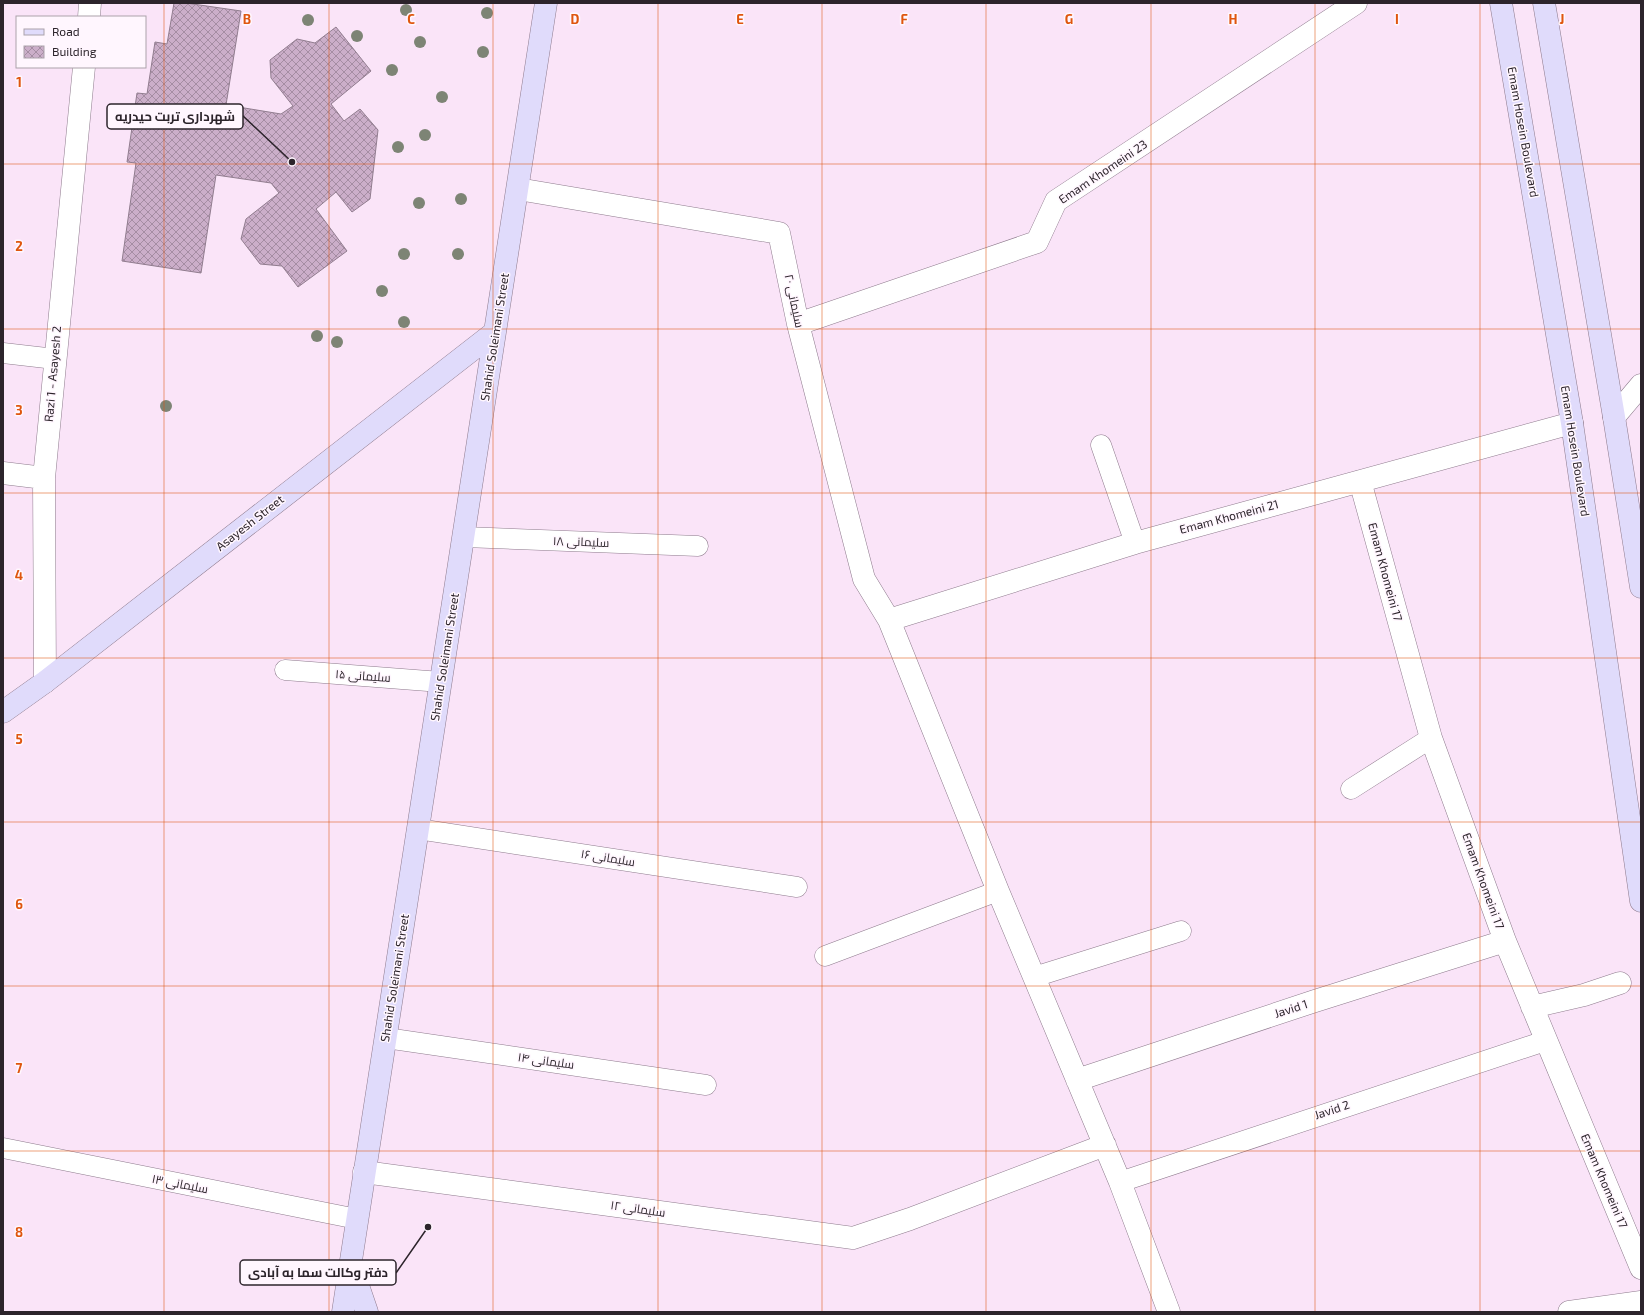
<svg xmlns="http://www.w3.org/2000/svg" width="1644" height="1315" viewBox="0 0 1644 1315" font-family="'Exo 2',Cairo,sans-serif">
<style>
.building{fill:url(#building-cross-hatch);stroke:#917d8f}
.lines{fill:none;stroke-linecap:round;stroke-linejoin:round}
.lane-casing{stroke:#8e7b8d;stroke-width:21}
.street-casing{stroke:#8e7b8d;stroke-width:23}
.secondary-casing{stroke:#8e7b8d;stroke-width:23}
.lane{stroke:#fff;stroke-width:20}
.street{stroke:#fff;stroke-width:22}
.secondary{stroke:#e0dbfb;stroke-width:22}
.tree{fill:#7d8475}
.grid{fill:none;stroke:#df560e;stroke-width:1;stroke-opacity:0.55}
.labels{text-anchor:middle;stroke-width:3;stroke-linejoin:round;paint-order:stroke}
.street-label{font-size:12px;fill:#2c242b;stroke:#fff6fe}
.grid-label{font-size:13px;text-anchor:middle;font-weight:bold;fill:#df560e;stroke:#fff6fe;stroke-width:3;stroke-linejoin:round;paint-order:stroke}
.leader{fill:none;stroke:#2c242b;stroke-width:1.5}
.callout-dot{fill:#2c242b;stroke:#fff6fe;stroke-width:1.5}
.callout{fill:#fff6fe;stroke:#2c242b;stroke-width:1.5}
.callout-label{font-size:13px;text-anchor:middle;font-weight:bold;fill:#2c242b}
</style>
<defs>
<pattern id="building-cross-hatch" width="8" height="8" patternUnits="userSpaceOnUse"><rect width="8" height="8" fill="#cbaec9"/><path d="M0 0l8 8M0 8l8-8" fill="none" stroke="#a58da3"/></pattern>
</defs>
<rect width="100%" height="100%" fill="#fae4f8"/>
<path class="building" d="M 174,3 L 186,3 L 241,11 L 226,105 L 281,114 L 293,106 L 271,78 L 270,60 L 297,39 L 315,43 L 336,27 L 371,71 L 331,104 L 344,121 L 360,109 L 378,130 L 370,199 L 352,212 L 336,192 L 316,209 L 347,251 L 298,287 L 282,266 L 260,264 L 241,239 L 246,219 L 279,193 L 271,183 L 216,175 L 201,273 L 122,261 L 136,163 L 127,162 L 137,93 L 147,94 L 155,42 L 167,44 Z"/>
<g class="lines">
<defs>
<path id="lane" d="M 3,353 L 55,359
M 1101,445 L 1135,543
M 464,537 L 698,546
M 285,670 L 441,682
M 1351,789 L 1431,738
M 418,829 L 797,887
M 825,956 L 998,891
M 1034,977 L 1181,931
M 386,1038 L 706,1085
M 3,1148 L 357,1219
M 1120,1182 L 1545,1041"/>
<path id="street" d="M 89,17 L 90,3
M 518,189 L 779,233 L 798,324 L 864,579 L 889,620 L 998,891 L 1120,1182 L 1169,1312
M 798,324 L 1037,242 L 1056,201 L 1356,3
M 1614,417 L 1641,385
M 3,473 L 44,478
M 1360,481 L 1431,738 L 1505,941 L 1641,1268
M 889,620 L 1135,543 L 1572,423
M 45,682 L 44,478 L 84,67
M 1532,1007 L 1584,995 L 1620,983
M 1077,1080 L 1315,1001 L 1505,941
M 364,1172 L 853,1238 L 910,1219 L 1105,1145
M 1569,1312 L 1641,1302"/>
<path id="secondary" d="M 1501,3 L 1572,423 L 1641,901
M 1544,3 L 1614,417 L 1641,587
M 3,712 L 45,682 L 495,332
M 352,1268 L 367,1312
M 343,1312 L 546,3"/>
</defs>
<use href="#lane" class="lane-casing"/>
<use href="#street" class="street-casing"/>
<use href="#secondary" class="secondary-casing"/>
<use href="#lane" class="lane"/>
<use href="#street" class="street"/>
<use href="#secondary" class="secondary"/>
</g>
<g class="tree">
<circle cx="406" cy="10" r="6"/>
<circle cx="487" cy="13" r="6"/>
<circle cx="308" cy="20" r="6"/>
<circle cx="357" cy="36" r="6"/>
<circle cx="420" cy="42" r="6"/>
<circle cx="483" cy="52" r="6"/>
<circle cx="392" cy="70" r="6"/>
<circle cx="442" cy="97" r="6"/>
<circle cx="425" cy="135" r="6"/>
<circle cx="398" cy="147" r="6"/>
<circle cx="461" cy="199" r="6"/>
<circle cx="419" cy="203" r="6"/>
<circle cx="404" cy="254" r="6"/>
<circle cx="458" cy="254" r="6"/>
<circle cx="382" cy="291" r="6"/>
<circle cx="404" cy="322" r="6"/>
<circle cx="317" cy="336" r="6"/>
<circle cx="337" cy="342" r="6"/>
<circle cx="166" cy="406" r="6"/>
</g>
<path class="grid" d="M 164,3 L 164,1312M 329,3 L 329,1312M 493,3 L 493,1312M 658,3 L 658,1312M 822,3 L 822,1312M 986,3 L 986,1312M 1151,3 L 1151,1312M 1315,3 L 1315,1312M 1480,3 L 1480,1312M 3,164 L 1641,164M 3,329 L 1641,329M 3,493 L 1641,493M 3,658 L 1641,658M 3,822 L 1641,822M 3,986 L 1641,986M 3,1151 L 1641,1151"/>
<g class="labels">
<g class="street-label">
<text transform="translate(1523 132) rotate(80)" y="4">Emam Hosein Boulevard</text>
<text transform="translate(1103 172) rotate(-34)" y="4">Emam Khomeini 23</text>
<text transform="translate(794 301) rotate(78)" y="4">سلیمانی ۲۰</text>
<text transform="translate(495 337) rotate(-81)" y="4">Shahid Soleimani Street</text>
<text transform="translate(53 374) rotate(-85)" y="4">Razi 1 - Asayesh 2</text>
<text transform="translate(1575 451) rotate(81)" y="4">Emam Hosein Boulevard</text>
<text transform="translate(1229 517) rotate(-15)" y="4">Emam Khomeini 21</text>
<text transform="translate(250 523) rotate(-38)" y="4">Asayesh Street</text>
<text transform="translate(581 542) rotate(2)" y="4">سلیمانی ۱۸</text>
<text transform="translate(1385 572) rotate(75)" y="4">Emam Khomeini 17</text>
<text transform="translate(445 657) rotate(-81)" y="4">Shahid Soleimani Street</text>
<text transform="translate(363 676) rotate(4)" y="4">سلیمانی ۱۵</text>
<text transform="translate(608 858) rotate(9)" y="4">سلیمانی ۱۶</text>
<text transform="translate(1483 881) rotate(70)" y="4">Emam Khomeini 17</text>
<text transform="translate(395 978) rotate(-81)" y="4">Shahid Soleimani Street</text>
<text transform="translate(1291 1009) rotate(-18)" y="4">Javid 1</text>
<text transform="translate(546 1061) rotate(8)" y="4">سلیمانی ۱۴</text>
<text transform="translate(1332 1110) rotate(-18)" y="4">Javid 2</text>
<text transform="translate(1604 1181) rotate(67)" y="4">Emam Khomeini 17</text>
<text transform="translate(180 1184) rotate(11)" y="4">سلیمانی ۱۳</text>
<text transform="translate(638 1209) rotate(8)" y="4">سلیمانی ۱۲</text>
</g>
</g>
<g class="grid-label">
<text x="247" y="24">B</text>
<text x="411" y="24">C</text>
<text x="575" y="24">D</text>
<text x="740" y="24">E</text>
<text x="904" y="24">F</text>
<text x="1069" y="24">G</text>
<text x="1233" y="24">H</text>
<text x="1397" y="24">I</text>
<text x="1562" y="24">J</text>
<text x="19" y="87">1</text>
<text x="19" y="251">2</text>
<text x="19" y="415">3</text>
<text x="19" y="580">4</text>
<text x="19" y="744">5</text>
<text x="19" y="909">6</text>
<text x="19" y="1073">7</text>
<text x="19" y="1237">8</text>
</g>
<path class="leader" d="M292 162L243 116M428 1227L396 1273"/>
<g class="callout-dot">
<circle cx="292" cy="162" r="4"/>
<circle cx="428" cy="1227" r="4"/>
</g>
<g class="callout">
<rect x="107" y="104" width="136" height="25" rx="4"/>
<rect x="240" y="1260" width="156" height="25" rx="4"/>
</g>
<g class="callout-label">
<text x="175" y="121">شهرداری تربت حیدریه</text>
<text x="318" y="1277">دفتر وکالت سما به آبادی</text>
</g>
<rect width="1644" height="1315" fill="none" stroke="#2c242b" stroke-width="8"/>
<rect x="16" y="16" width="130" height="52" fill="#fff6fe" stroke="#aba2aa"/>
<rect x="24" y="29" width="20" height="6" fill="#e0dbfb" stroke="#aba2aa"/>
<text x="52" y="36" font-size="12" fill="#2c242b">Road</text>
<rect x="24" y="46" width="20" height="12" fill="url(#building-cross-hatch)" stroke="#aba2aa"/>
<text x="52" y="56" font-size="12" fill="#2c242b">Building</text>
</svg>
